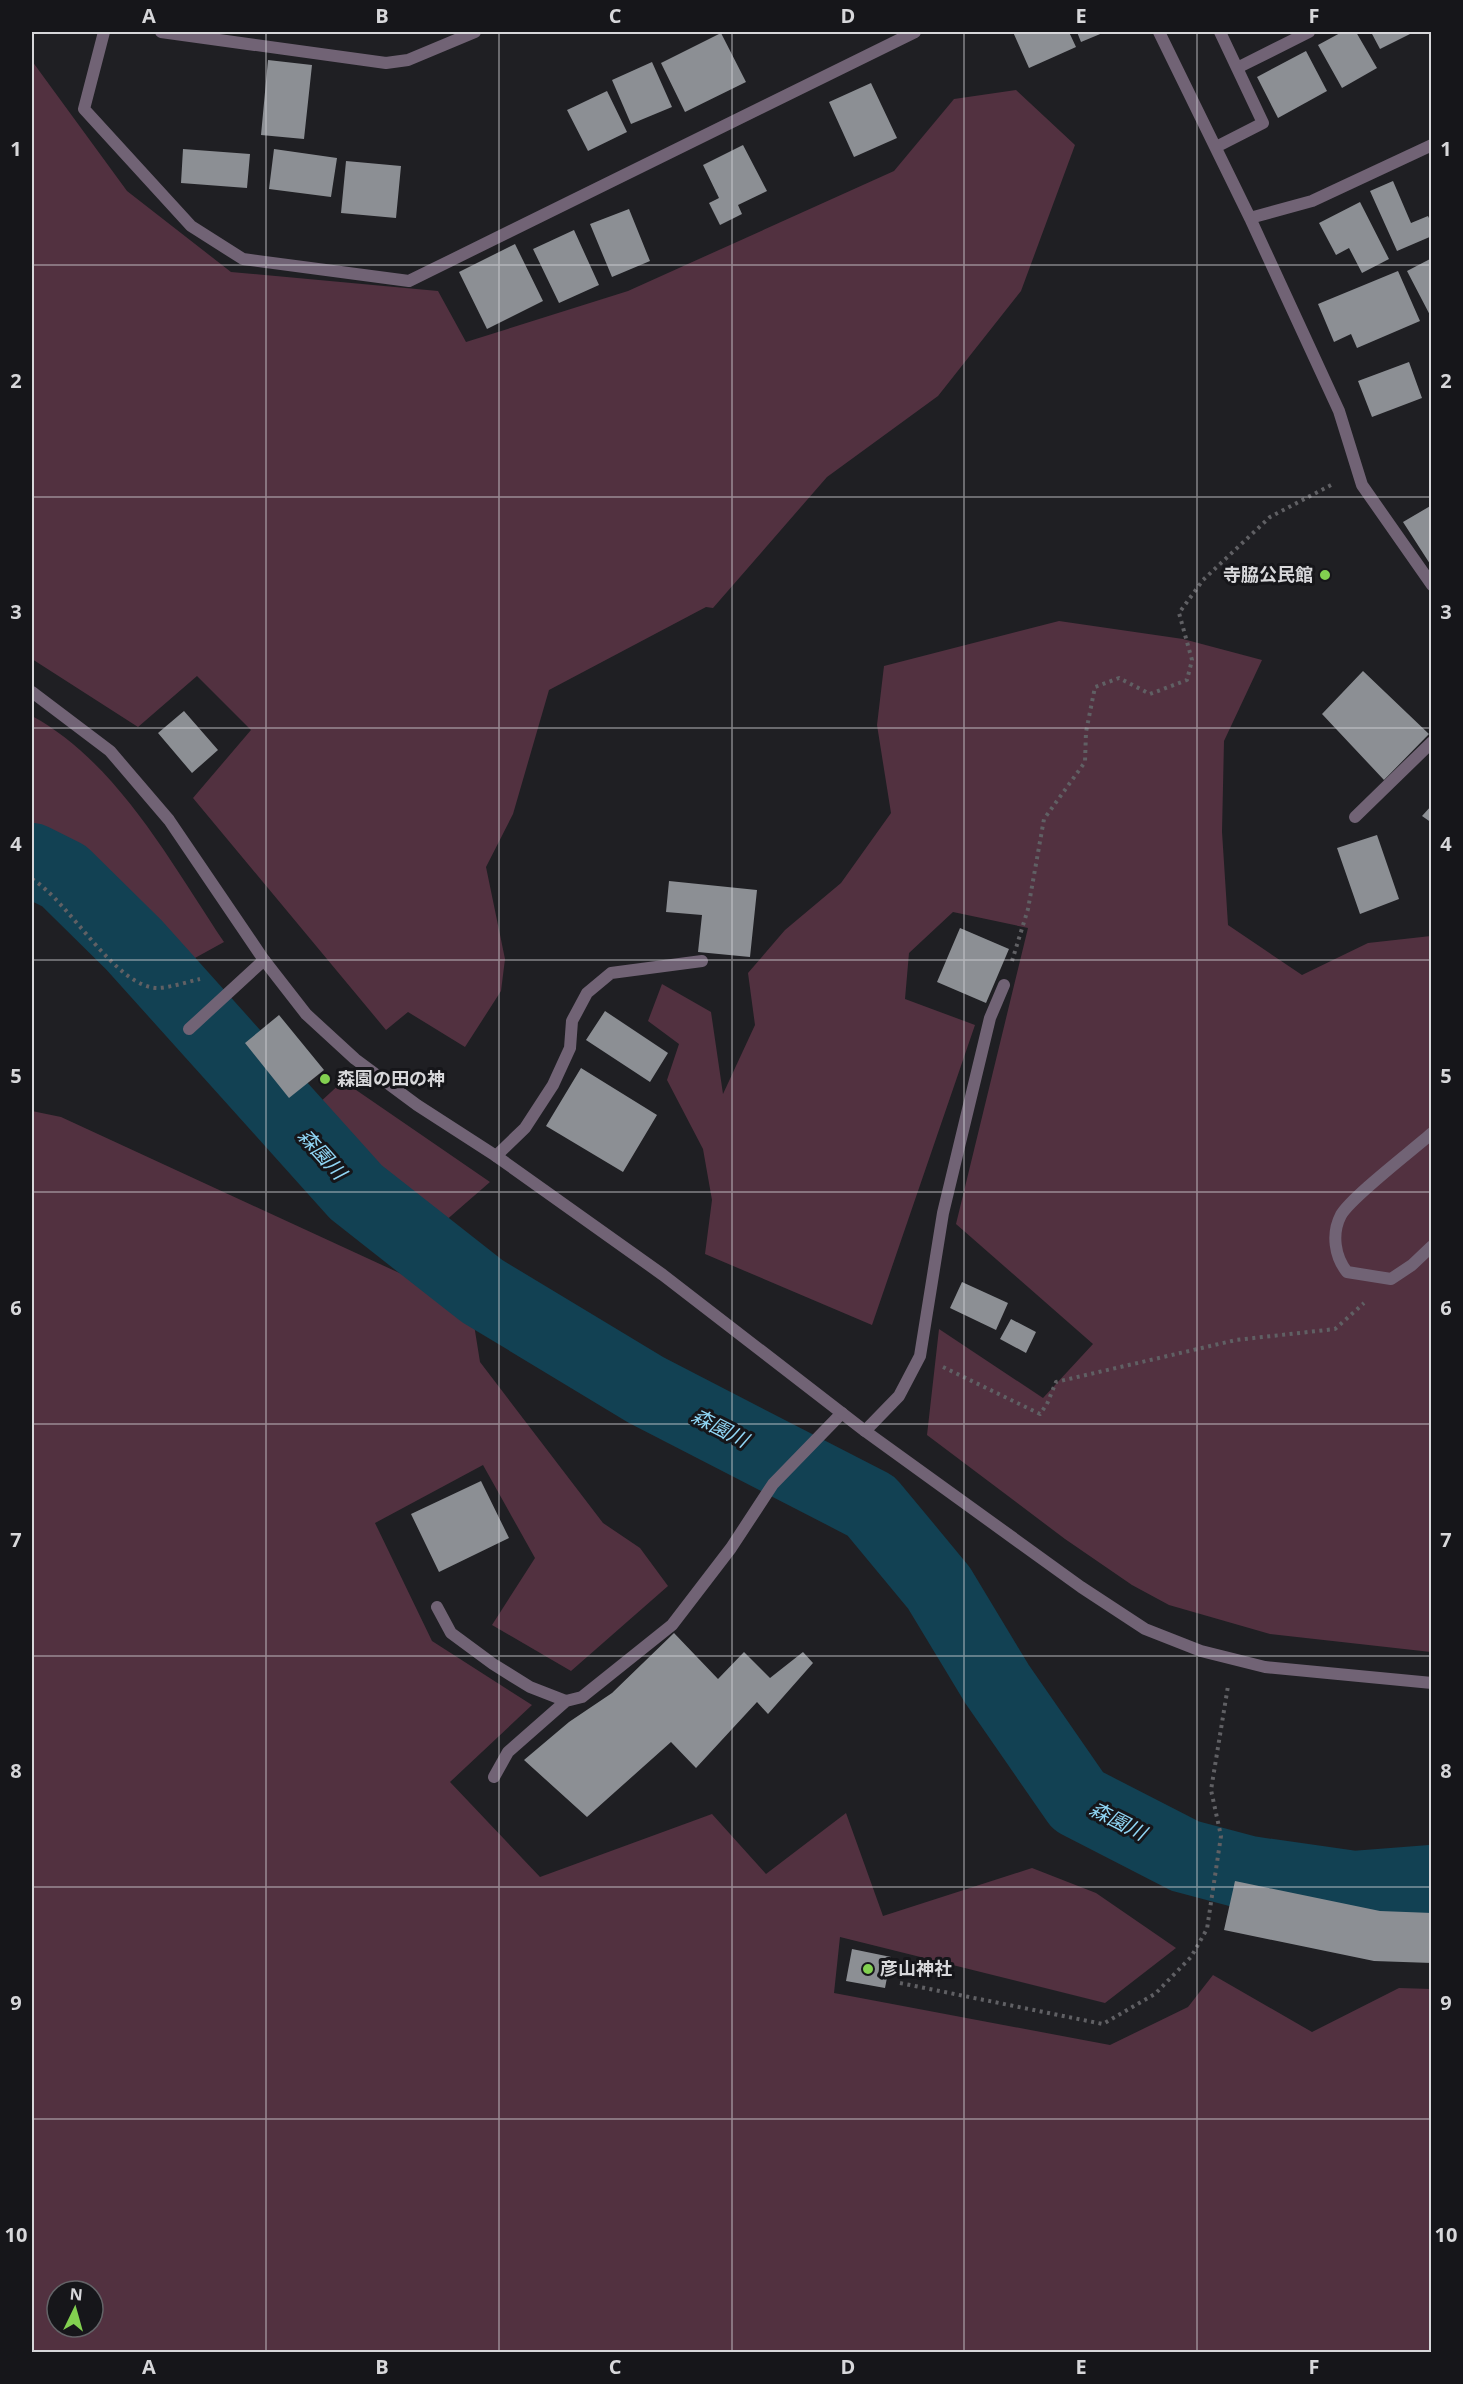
<svg xmlns="http://www.w3.org/2000/svg" width="1463" height="2384" viewBox="0 0 1463 2384" font-family="'Open Sans','Noto Sans JP',sans-serif">
<style>
.green{fill:#523140;fill-rule:evenodd}
.lines{fill:none;stroke-linecap:round;stroke-linejoin:round}
.river{stroke:#124153;stroke-width:74}
.building{fill:#8c8f94}
.path{stroke:#606064;stroke-width:4;stroke-dasharray:3 4.5;stroke-linecap:butt}
.lane{stroke:#716375;stroke-width:12}
.street{stroke:#716375;stroke-width:12}
.grid{fill:none;stroke:#d7d7da;stroke-width:1.5;stroke-opacity:0.55}
.poi-dot{fill:#82d050;stroke:#16161a;stroke-width:2}
.labels{text-anchor:middle;stroke-width:6;stroke-linejoin:round;paint-order:stroke}
.poi-label{font-size:18px;font-weight:bold;fill:#d7d7da;stroke:#16161a;text-anchor:start}
.water-label{font-size:20px;font-style:italic;fill:#90d6f5;stroke:#16161a}
.neatline{fill:none;stroke:#d7d7da;stroke-width:2}
.grid-label{font-size:20px;text-anchor:middle;font-weight:bold;fill:#d7d7da}
</style>
<rect width="100%" height="100%" fill="#1f1f23"/>
<path class="green" d="M 32,61 L 127,191 L 231,272 L 438,291 L 466,342 L 628,291 L 894,171 L 954,99 L 1016,90 L 1075,145 L 1021,291 L 938,396 L 827,477 L 713,608 L 706,607 L 549,690 L 513,814 L 486,867 L 505,959 L 501,991 L 465,1047 L 408,1012 L 386,1030 L 193,798 L 251,730 L 197,676 L 138,727 L 32,659 Z
M 1059,621 L 1183,639 L 1262,660 L 1224,741 L 1222,832 L 1228,925 L 1302,975 L 1368,943 L 1431,936 L 1431,1652 L 1270,1634 L 1169,1605 L 1132,1585 L 1065,1539 L 927,1435 L 939,1329 L 1043,1398 L 1093,1344 L 956,1224 L 1028,928 L 953,912 L 909,953 L 905,999 L 975,1025 L 872,1325 L 705,1254 L 712,1200 L 703,1149 L 667,1080 L 679,1044 L 648,1021 L 662,984 L 711,1012 L 723,1094 L 755,1025 L 748,973 L 785,930 L 841,883 L 891,813 L 877,725 L 884,666 Z
M 32,716 C 117,762 171,863 224,942 L 175,969 L 50,842 L 32,834 Z
M 343,1081 L 490,1182 L 436,1229 L 305,1116 Z
M 32,1111 L 61,1117 L 471,1306 L 480,1362 L 603,1523 L 640,1548 L 668,1586 L 571,1671 L 492,1625 L 535,1558 L 483,1465 L 375,1523 L 432,1641 L 532,1705 L 450,1782 L 540,1877 L 712,1814 L 766,1874 L 846,1813 L 883,1916 L 1032,1868 L 1096,1893 L 1176,1948 L 1105,2003 L 840,1937 L 834,1993 L 1110,2045 L 1188,2007 L 1213,1975 L 1312,2032 L 1399,1988 L 1431,1989 L 1431,2352 L 32,2352 ZM 57,2291 L 93,2291 L 93,2327 L 57,2327 Z"/>
<g class="lines">
<path class="river" d="M 32,860 L 64,876 L 134,945 L 356,1192 L 482,1291 L 646,1390 L 871,1506 L 939,1588 L 997,1684 L 1078,1801 L 1185,1856 L 1249,1873 L 1354,1888 L 1432,1882"/>
</g>
<path class="building" d="M 1013,32 L 1069,32 L 1076,47 L 1029,68 Z
M 1077,32 L 1105,32 L 1081,42 Z
M 1342,32 L 1356,32 L 1377,68 L 1342,88 L 1318,45 Z
M 1371,32 L 1414,32 L 1380,49 Z
M 721,33 L 746,82 L 685,112 L 661,63 Z
M 1306,51 L 1327,91 L 1278,118 L 1257,77 Z
M 268,60 L 312,65 L 304,139 L 261,135 Z
M 652,62 L 672,107 L 631,124 L 612,80 Z
M 871,83 L 897,138 L 854,157 L 829,102 Z
M 607,91 L 627,132 L 588,151 L 567,110 Z
M 743,145 L 767,191 L 738,205 L 742,214 L 720,225 L 709,203 L 719,198 L 703,165 Z
M 183,149 L 250,154 L 247,188 L 181,183 Z
M 274,149 L 337,158 L 331,197 L 269,189 Z
M 346,161 L 401,166 L 396,218 L 341,213 Z
M 1393,181 L 1411,223 L 1428,216 L 1432,224 L 1432,236 L 1397,251 L 1370,191 Z
M 1360,202 L 1389,259 L 1362,273 L 1349,248 L 1336,255 L 1319,223 Z
M 629,209 L 650,261 L 612,277 L 590,224 Z
M 574,230 L 599,285 L 559,303 L 533,249 Z
M 515,244 L 543,301 L 487,329 L 459,272 Z
M 1432,258 L 1432,319 L 1407,271 Z
M 1398,271 L 1420,321 L 1357,348 L 1351,334 L 1334,342 L 1318,304 Z
M 1409,362 L 1422,398 L 1372,417 L 1358,381 Z
M 1432,505 L 1432,567 L 1403,522 Z
M 1363,671 L 1429,734 L 1384,780 L 1322,714 Z
M 184,711 L 218,750 L 192,773 L 158,733 Z
M 1432,805 L 1432,823 L 1422,816 Z
M 1377,835 L 1399,899 L 1360,914 L 1337,848 Z
M 669,881 L 757,890 L 750,957 L 698,952 L 702,915 L 666,912 Z
M 960,928 L 1009,949 L 986,1003 L 937,982 Z
M 605,1011 L 668,1053 L 650,1082 L 586,1040 Z
M 279,1015 L 324,1070 L 289,1098 L 245,1043 Z
M 581,1068 L 657,1115 L 623,1172 L 546,1126 Z
M 962,1282 L 1008,1303 L 996,1330 L 950,1308 Z
M 1011,1319 L 1036,1332 L 1026,1353 L 1000,1339 Z
M 481,1481 L 509,1538 L 439,1572 L 411,1514 Z
M 674,1633 L 718,1679 L 744,1652 L 770,1678 L 803,1652 L 813,1663 L 768,1714 L 757,1702 L 696,1768 L 671,1742 L 587,1817 L 524,1760 L 569,1722 L 612,1693 Z
M 1235,1881 L 1380,1911 L 1432,1913 L 1432,1963 L 1374,1961 L 1224,1930 Z
M 852,1949 L 891,1957 L 885,1988 L 846,1981 Z"/>
<g class="lines">
<path class="path" d="M 32,879 C 70,902 116,989 159,988 C 172,987 187,982 200,979
M 1012,961 L 1028,909 L 1044,819 L 1085,762 L 1086,732 L 1095,687 L 1119,678 L 1150,694 L 1187,680 L 1192,660 L 1179,613 L 1203,580 L 1270,517 L 1333,484
M 943,1367 L 1040,1414 L 1047,1404 L 1056,1382 L 1236,1340 L 1335,1329 L 1364,1303
M 900,1983 L 1103,2024 L 1155,1994 L 1191,1957 L 1207,1929 L 1221,1836 L 1211,1790 L 1228,1686"/>
<path class="lane" d="M 189,1029 L 264,960
M 1432,1133 C 1413,1150 1351,1197 1341,1215 C 1331,1234 1335,1257 1347,1272 L 1391,1279 L 1412,1265 L 1432,1246
M 496,1156 L 525,1128 L 553,1085 L 570,1048 L 572,1021 L 587,993 L 611,973 L 702,961
M 865,1431 L 899,1396 L 920,1356 L 943,1213 L 990,1018 L 1004,985
M 437,1607 L 451,1633 L 493,1664 L 530,1687 L 566,1701 L 582,1697 L 672,1625 L 731,1548 L 773,1484 L 842,1413
M 494,1777 L 508,1752 L 566,1701"/>
<path class="street" d="M 104,32 L 84,109 L 191,226 L 243,259 L 409,281 L 915,32
M 161,32 L 386,63 L 408,60 L 475,32
M 1159,32 L 1250,218 L 1312,201 L 1432,145
M 1237,68 L 1309,32
M 1216,147 L 1263,123 L 1220,32
M 1250,218 L 1339,411 L 1362,485 L 1432,585
M 32,692 L 110,751 L 169,820 L 264,960 L 306,1014 L 355,1059 L 417,1105 L 496,1156 L 663,1275 L 865,1431 L 1081,1587 L 1145,1629 L 1201,1651 L 1265,1667 L 1432,1683
M 1355,817 L 1432,742"/>
</g>
<path class="grid" d="M 266,32 L 266,2352M 499,32 L 499,2352M 732,32 L 732,2352M 964,32 L 964,2352M 1197,32 L 1197,2352M 32,265 L 1432,265M 32,497 L 1432,497M 32,728 L 1432,728M 32,960 L 1432,960M 32,1192 L 1432,1192M 32,1424 L 1432,1424M 32,1656 L 1432,1656M 32,1887 L 1432,1887M 32,2119 L 1432,2119"/>
<g class="poi-dot">
<circle cx="1325" cy="575" r="6"/>
<circle cx="325" cy="1079" r="6"/>
<circle cx="868" cy="1969" r="6"/>
</g>
<g class="labels">
<g class="poi-label">
<text x="1313" y="581" text-anchor="end">寺脇公民館</text>
<text x="337" y="1085">森園の田の神</text>
<text x="880" y="1975">彦山神社</text>
</g>
<g class="water-label">
<text transform="translate(322 1154) rotate(48)" y="7">森園川</text>
<text transform="translate(720 1428) rotate(27)" y="7">森園川</text>
<text transform="translate(1118 1821) rotate(27)" y="7">森園川</text>
</g>
</g>
<rect width="1463" height="2384" fill="none" stroke="#16161a" stroke-width="66"/>
<g transform="translate(75 2309) rotate(5)"><circle r="28" fill="#16161a" stroke="#636367" stroke-width="1.5"/>
<path d="M0-4.5L10 22L0 15L-10 22Z" fill="#82d050"/>
<text y="-9" font-size="16" font-weight="bold" text-anchor="middle" fill="#d7d7da">N</text>
</g>
<rect x="33" y="33" width="1397" height="2318" class="neatline"/>
<g class="grid-label">
<text x="149" y="23">A</text>
<text x="382" y="23">B</text>
<text x="615" y="23">C</text>
<text x="848" y="23">D</text>
<text x="1081" y="23">E</text>
<text x="1314" y="23">F</text>
<text x="16" y="156">1</text>
<text x="1446" y="156">1</text>
<text x="16" y="388">2</text>
<text x="1446" y="388">2</text>
<text x="16" y="619">3</text>
<text x="1446" y="619">3</text>
<text x="16" y="851">4</text>
<text x="1446" y="851">4</text>
<text x="16" y="1083">5</text>
<text x="1446" y="1083">5</text>
<text x="16" y="1315">6</text>
<text x="1446" y="1315">6</text>
<text x="16" y="1547">7</text>
<text x="1446" y="1547">7</text>
<text x="16" y="1778">8</text>
<text x="1446" y="1778">8</text>
<text x="16" y="2010">9</text>
<text x="1446" y="2010">9</text>
<text x="16" y="2242">10</text>
<text x="1446" y="2242">10</text>
<text x="149" y="2374">A</text>
<text x="382" y="2374">B</text>
<text x="615" y="2374">C</text>
<text x="848" y="2374">D</text>
<text x="1081" y="2374">E</text>
<text x="1314" y="2374">F</text>
</g>
</svg>
